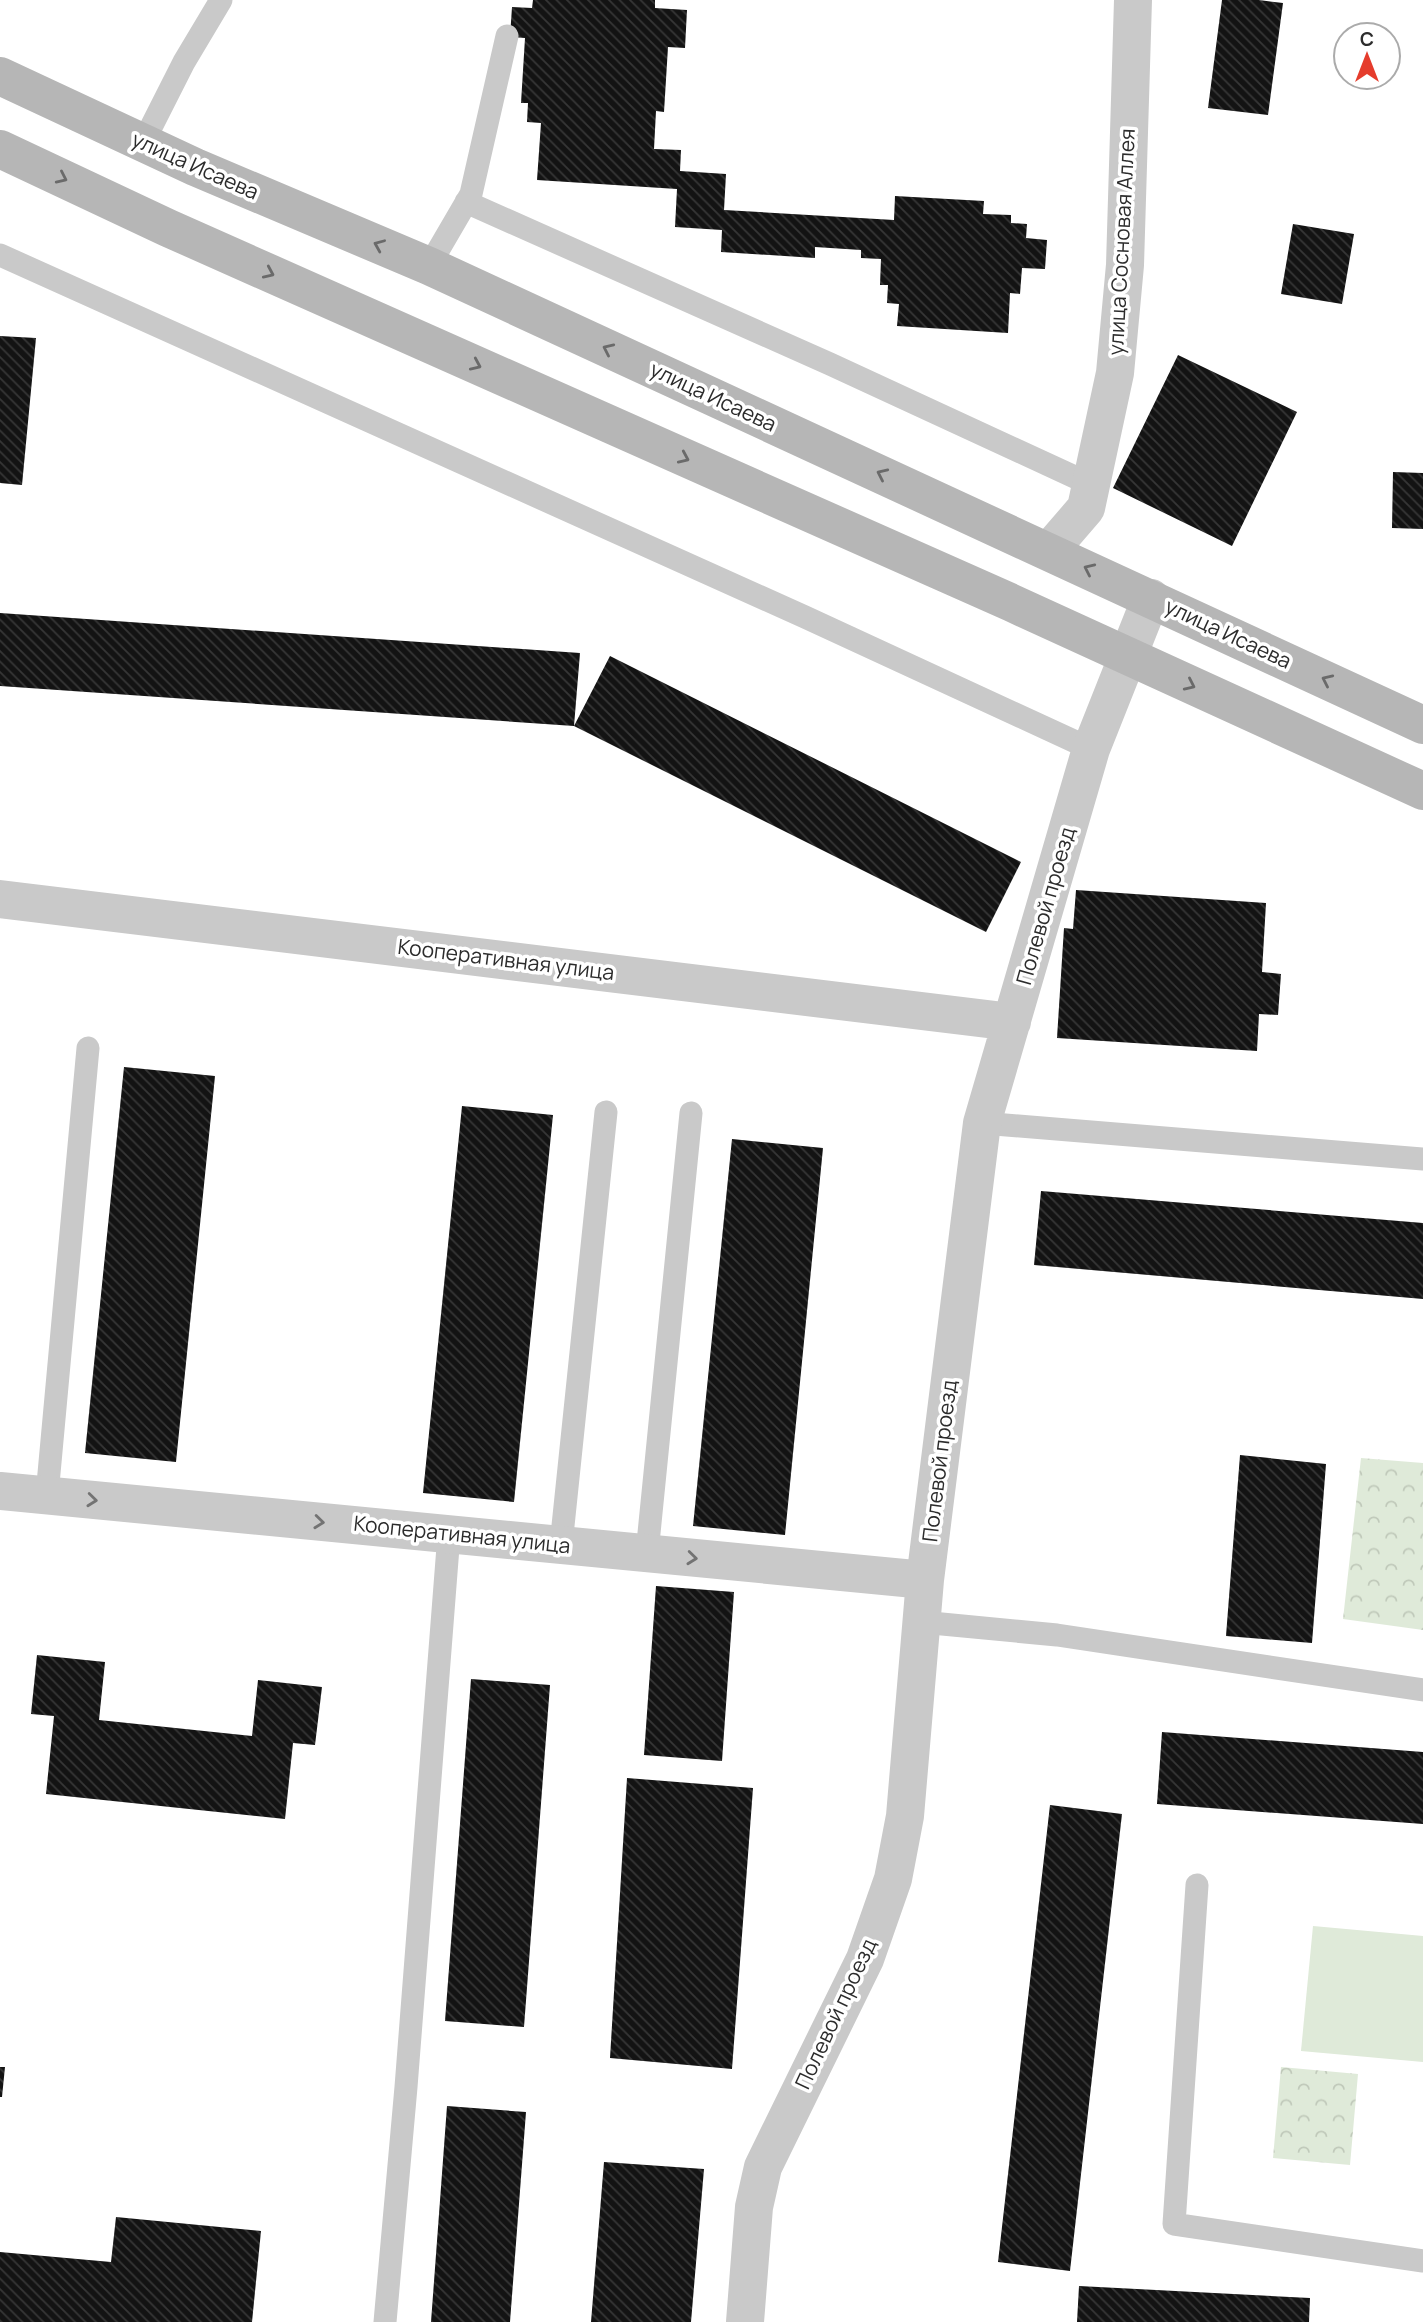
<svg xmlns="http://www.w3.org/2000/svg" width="1423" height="2322" viewBox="0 0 1423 2322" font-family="Manrope,sans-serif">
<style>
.grass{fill:#dfead9}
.park{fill:url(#park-crowns)}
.building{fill:url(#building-back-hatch)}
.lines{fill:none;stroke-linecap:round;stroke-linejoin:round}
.lane{stroke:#c9c9c9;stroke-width:23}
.street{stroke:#c9c9c9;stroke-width:38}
.secondary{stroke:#b6b6b6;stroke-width:38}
.oneway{stroke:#6a6a6a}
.oneway2{stroke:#737373}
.labels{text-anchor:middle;stroke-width:7;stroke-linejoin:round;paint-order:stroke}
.street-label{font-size:21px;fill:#2c2c2c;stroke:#fff}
</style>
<defs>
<pattern id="park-crowns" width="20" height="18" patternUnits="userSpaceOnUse" patternTransform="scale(1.75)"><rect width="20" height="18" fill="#dfead9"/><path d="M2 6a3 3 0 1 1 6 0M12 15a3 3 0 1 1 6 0" fill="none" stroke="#c0c9ba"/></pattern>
<pattern id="building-back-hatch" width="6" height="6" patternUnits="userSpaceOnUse" patternTransform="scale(1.75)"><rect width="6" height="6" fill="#131313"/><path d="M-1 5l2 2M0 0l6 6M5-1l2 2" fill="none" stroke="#363636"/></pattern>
</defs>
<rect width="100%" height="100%" fill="#fff"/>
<path class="grass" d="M 1313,1926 L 1423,1936 L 1423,2062 L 1301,2051 Z"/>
<path class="park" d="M 1361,1458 L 1423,1463 L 1423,1630 L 1343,1619 Z
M 1281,2067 L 1358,2074 L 1350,2165 L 1273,2158 Z"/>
<path class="building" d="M 533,0 L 655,0 L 655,8 L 687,10 L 685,48 L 668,47 L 664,112 L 656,111 L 654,149 L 681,150 L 680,171 L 726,174 L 724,210 L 894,220 L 895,196 L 984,201 L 983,214 L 1011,215 L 1011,223 L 1027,224 L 1026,238 L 1047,240 L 1045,269 L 1022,268 L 1020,294 L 1010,293 L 1008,333 L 897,326 L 899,304 L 887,303 L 888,285 L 880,285 L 881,259 L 861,258 L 861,250 L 815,247 L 815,258 L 721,252 L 722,230 L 675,227 L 677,189 L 537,180 L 541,123 L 527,122 L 528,103 L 521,103 L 525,38 L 510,37 L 512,7 L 532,8 Z
M 1222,0 L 1259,0 L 1283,3 L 1268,115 L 1208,108 Z
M 1293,224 L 1354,234 L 1342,304 L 1281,294 Z
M 0,336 L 36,338 L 22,485 L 0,483 Z
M 1178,355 L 1297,412 L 1232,546 L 1113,488 Z
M 1393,472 L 1423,473 L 1423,529 L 1392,528 Z
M 0,613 L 580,653 L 574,726 L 610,656 L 1021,862 L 986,932 L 574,726 L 0,686 Z
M 1076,890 L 1266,903 L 1262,972 L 1281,974 L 1278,1015 L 1259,1014 L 1257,1051 L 1057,1038 L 1064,928 L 1073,929 Z
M 124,1067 L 215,1076 L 176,1462 L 85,1453 Z
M 462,1106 L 553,1115 L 514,1502 L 423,1493 Z
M 732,1139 L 823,1148 L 785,1535 L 693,1526 Z
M 1041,1191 L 1423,1223 L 1423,1299 L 1034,1265 Z
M 1240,1455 L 1326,1464 L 1312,1643 L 1226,1636 Z
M 656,1586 L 734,1592 L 722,1761 L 644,1755 Z
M 37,1655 L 105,1662 L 99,1720 L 252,1736 L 258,1680 L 322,1687 L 315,1745 L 293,1743 L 285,1819 L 46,1794 L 54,1716 L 31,1714 Z
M 471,1679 L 550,1685 L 524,2027 L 445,2021 Z
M 1162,1732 L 1423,1752 L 1423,1824 L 1157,1804 Z
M 627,1778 L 753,1788 L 732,2069 L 610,2058 Z
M 1050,1805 L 1122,1814 L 1070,2271 L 998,2262 Z
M 0,2067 L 5,2067 L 2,2097 L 0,2097 Z
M 447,2106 L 526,2112 L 510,2322 L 431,2322 Z
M 604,2162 L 704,2169 L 691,2322 L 591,2322 Z
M 116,2217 L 261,2231 L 252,2322 L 0,2322 L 0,2252 L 111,2262 Z
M 1079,2286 L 1310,2298 L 1309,2322 L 1077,2322 Z"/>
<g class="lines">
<path class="lane" d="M 143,143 L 184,62 L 221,0
M 466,202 L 830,364 L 1092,485
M 0,255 L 805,617 L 1091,749
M 429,266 L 471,194 L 507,36
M 982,1123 L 1423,1159
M 47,1495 L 88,1048
M 561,1545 L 606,1112
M 647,1553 L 691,1113
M 921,1622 L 1057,1635 L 1423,1690
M 1197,1885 L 1174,2224 L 1423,2261
M 385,2322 L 406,2087 L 449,1534"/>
<path class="street" d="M 1049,551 L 1086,508 L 1115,373 L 1125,265 L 1133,0
M 0,899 L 1012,1022
M 0,1491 L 925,1580
M 745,2322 L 754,2207 L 763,2167 L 865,1959 L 893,1879 L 905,1816 L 925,1580 L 982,1123 L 1091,749 L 1151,598"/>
<path class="secondary" d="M 0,76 L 195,167 L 429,266 L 1423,725
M 0,149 L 168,228 L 1012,603 L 1423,791"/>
</g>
<defs><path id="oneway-chevron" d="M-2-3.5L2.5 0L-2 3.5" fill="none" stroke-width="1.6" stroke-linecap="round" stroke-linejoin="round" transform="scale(1.75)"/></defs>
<g class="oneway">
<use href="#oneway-chevron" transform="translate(62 178) rotate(25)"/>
<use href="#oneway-chevron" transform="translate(379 245) rotate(-157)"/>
<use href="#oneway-chevron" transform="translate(269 273) rotate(24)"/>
<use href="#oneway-chevron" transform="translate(608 349) rotate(-155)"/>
<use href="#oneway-chevron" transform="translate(476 365) rotate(24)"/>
<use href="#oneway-chevron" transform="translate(684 458) rotate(24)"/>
<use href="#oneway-chevron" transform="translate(882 474) rotate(-155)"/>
<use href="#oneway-chevron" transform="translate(1089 569) rotate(-155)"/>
<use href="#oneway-chevron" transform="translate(1327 680) rotate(-155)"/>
<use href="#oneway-chevron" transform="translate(1190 685) rotate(25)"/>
</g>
<g class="oneway2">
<use href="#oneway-chevron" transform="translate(92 1500) rotate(6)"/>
<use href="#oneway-chevron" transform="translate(319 1522) rotate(6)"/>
<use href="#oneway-chevron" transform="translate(692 1558) rotate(6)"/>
</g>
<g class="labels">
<g class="street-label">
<text transform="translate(195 166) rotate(24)" y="7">улица Исаева</text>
<text transform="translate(1122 242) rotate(-87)" y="7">улица Сосновая Аллея</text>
<text transform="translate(713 397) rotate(25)" y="7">улица Исаева</text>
<text transform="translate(1228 634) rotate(25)" y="7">улица Исаева</text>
<text transform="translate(1046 906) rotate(-74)" y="7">Полевой проезд</text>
<text transform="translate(506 960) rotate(7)" y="7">Кооперативная улица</text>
<text transform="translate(940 1461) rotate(-83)" y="7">Полевой проезд</text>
<text transform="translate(462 1535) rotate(6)" y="7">Кооперативная улица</text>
<text transform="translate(836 2014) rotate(-65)" y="7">Полевой проезд</text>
</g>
</g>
<g transform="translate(1367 56)"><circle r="33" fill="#ffffff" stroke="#ababab" stroke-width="2"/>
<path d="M0-5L12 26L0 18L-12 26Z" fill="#e53c2c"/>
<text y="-10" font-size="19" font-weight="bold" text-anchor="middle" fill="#2c2c2c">С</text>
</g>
</svg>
